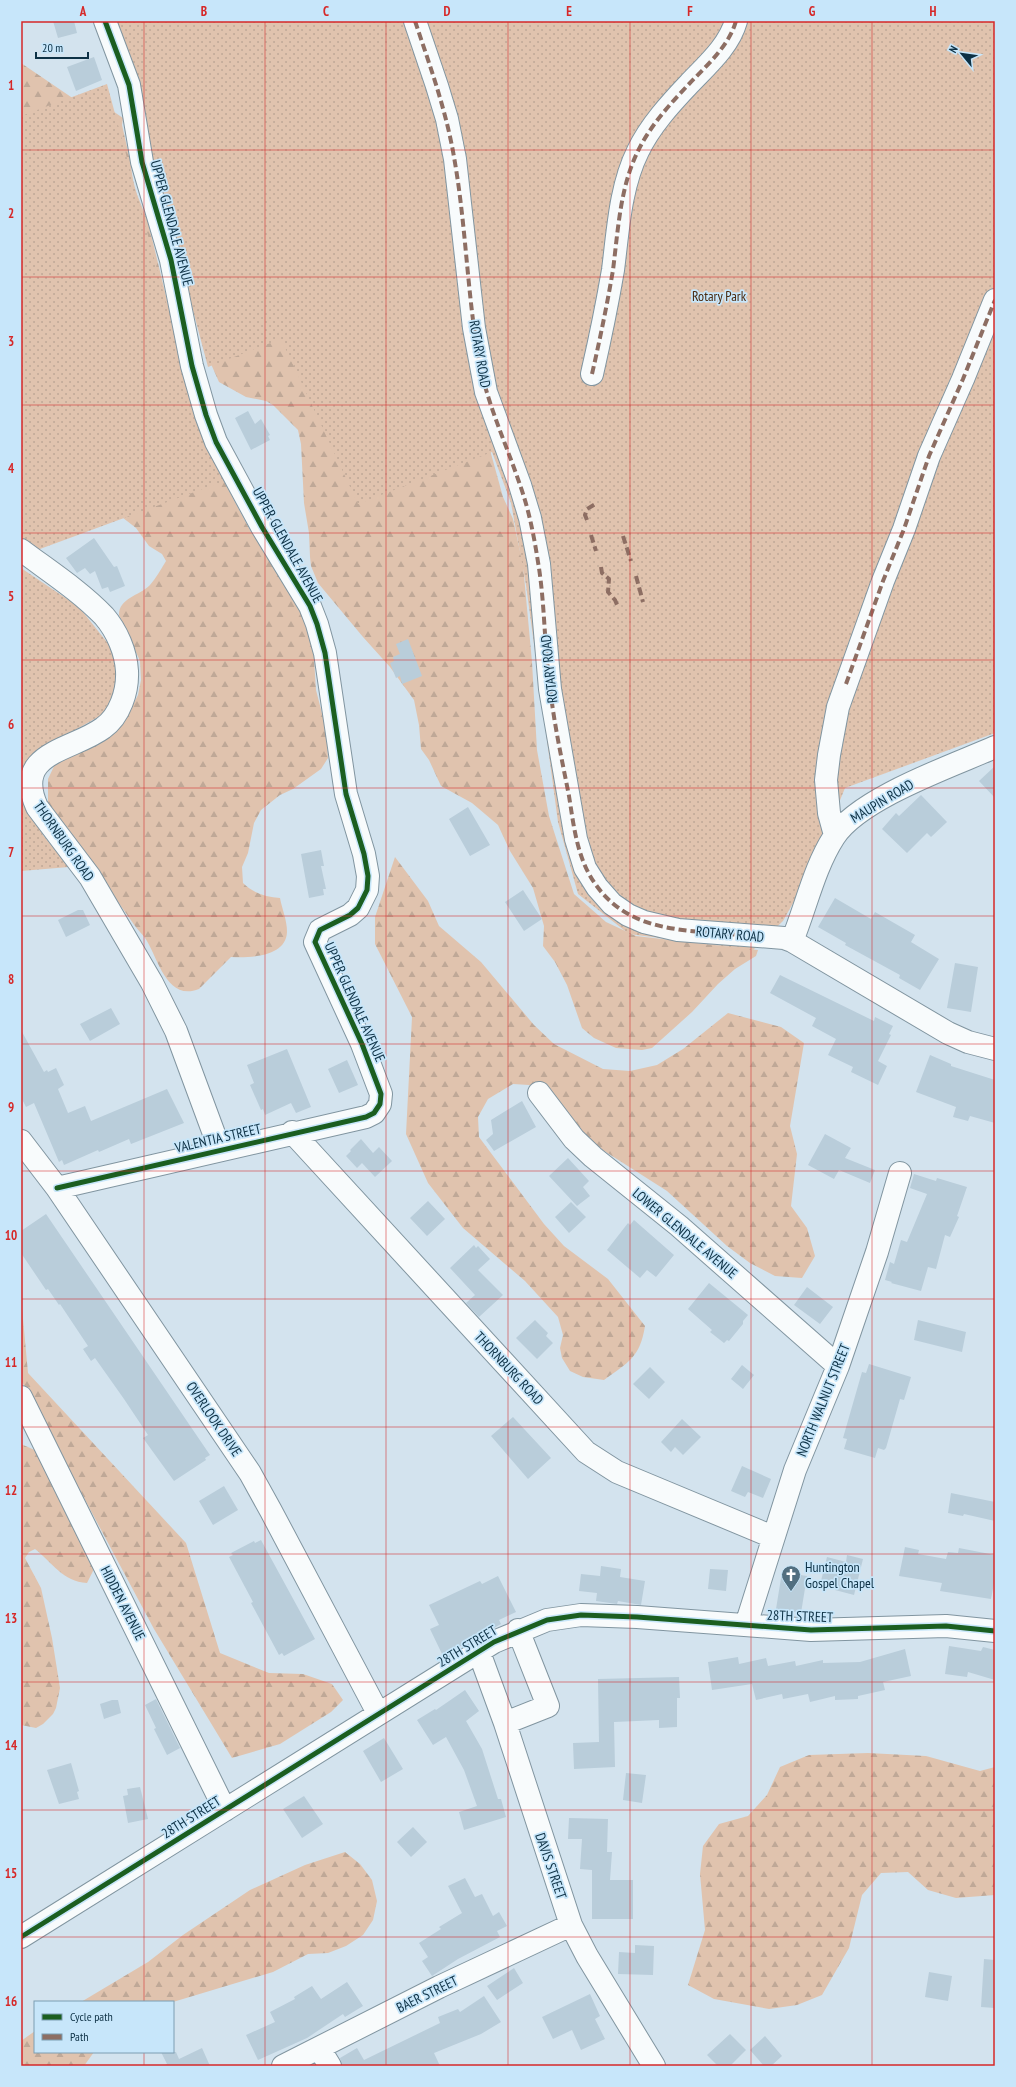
<svg xmlns="http://www.w3.org/2000/svg" width="1016" height="2087" viewBox="0 0 1016 2087" font-family="'PT Sans Narrow',sans-serif">
<style>
.forest{fill:url(#forest-firs)}
.park{fill:url(#park-dots)}
.building{fill:#b9cdda}
.lines{fill:none;stroke-linecap:round;stroke-linejoin:round}
.minor-casing{stroke:#8195a0;stroke-width:24}
.minor{stroke:#f8fbfc;stroke-width:22}
.quiet{stroke:#8d6e63;stroke-width:4;stroke-dasharray:8 4;stroke-linecap:butt}
.cycleway-casing{stroke:#c7e6fa;stroke-width:8}
.cycleway{stroke:#1b5e20;stroke-width:5}
.grid{fill:none;stroke:#d62828;stroke-width:1;stroke-opacity:0.55}
.labels{text-anchor:middle;stroke-width:3.5;stroke-linejoin:round;paint-order:stroke}
.street-label{font-size:14px;fill:#0d3145;stroke:#c7e6fa}
.park-label{font-size:14px;fill:#4a290e;stroke:#c7e6fa}
.poi-label{font-size:14px;fill:#0d3145;stroke:#c7e6fa;text-anchor:start}
.neatline{fill:none;stroke:#d62828;stroke-width:1.5}
.grid-label{font-size:13px;text-anchor:middle;font-weight:bold;fill:#d62828}
</style>
<defs>
<pattern id="forest-firs" width="22" height="20" patternUnits="userSpaceOnUse"><rect width="22" height="20" fill="#e0c3ae"/><path d="M5 1l3.5 6h-7zM16 11l3.5 6h-7z" fill="#bfa897"/></pattern>
<pattern id="park-dots" width="8" height="8" patternUnits="userSpaceOnUse"><rect width="8" height="8" fill="#e0c3ae"/><path d="M2 2h.1M6 6h.1" fill="none" stroke="#bfa897" stroke-width="1.8" stroke-linecap="round"/></pattern>
</defs>
<rect width="100%" height="100%" fill="#d3e3ee"/>
<path class="forest" d="M 349,21 L 490,450 L 503,497 L 513,519 L 523,565 L 532,662 L 537,750 L 549,816 L 574,894 L 606,922 L 636,936 L 758,950 L 756,956 L 735,969 L 718,984 L 692,1012 L 652,1048 L 642,1050 L 616,1048 L 594,1038 L 582,1028 L 567,985 L 555,962 L 543,946 L 544,926 L 533,888 L 510,851 L 498,825 L 472,803 L 441,786 L 429,760 L 421,749 L 419,725 L 414,700 L 390,667 L 363,637 L 318,583 L 311,566 L 310,557 L 309,533 L 304,503 L 301,444 L 298,430 L 273,405 L 266,401 L 246,397 L 219,382 L 211,364 Z
M 21,63 L 74,99 L 107,107 L 123,118 L 122,125 L 130,160 L 134,187 L 148,222 L 182,362 L 219,472 L 251,532 L 266,550 L 292,593 L 306,624 L 313,643 L 316,690 L 326,729 L 328,758 L 321,769 L 293,789 L 280,795 L 261,810 L 254,823 L 248,853 L 242,867 L 243,883 C 253,893 266,897 280,898 C 282,909 287,920 287,932 C 286,957 250,958 231,957 L 199,989 C 166,1002 158,957 145,938 C 142,934 138,930 135,926 L 48,803 L 48,779 L 56,762 L 118,727 L 126,718 L 138,695 L 141,680 L 140,661 L 119,615 C 119,598 139,596 150,585 C 156,578 161,569 166,561 L 162,554 L 149,546 L 136,528 L 118,514 L 21,524 Z
M 395,857 L 428,901 L 439,926 L 481,962 L 534,1025 L 554,1044 L 603,1069 L 630,1071 L 657,1065 L 683,1049 L 728,1013 L 781,1027 L 804,1043 L 790,1126 L 797,1154 L 791,1206 L 807,1228 L 815,1256 L 802,1278 L 775,1276 L 750,1263 L 727,1246 L 667,1191 L 576,1133 L 543,1092 L 529,1085 L 513,1084 L 488,1099 L 478,1117 L 479,1137 L 544,1224 L 564,1246 L 608,1279 L 645,1326 C 640,1357 629,1362 604,1380 L 583,1377 L 570,1371 L 562,1358 L 560,1348 L 563,1335 L 558,1317 L 525,1281 L 463,1228 L 428,1183 L 406,1134 L 412,1017 L 375,944 L 375,917 Z
M 21,1297 L 28,1373 L 186,1543 L 220,1653 L 269,1673 L 303,1674 L 332,1684 L 343,1700 L 331,1712 L 280,1744 L 232,1758 L 154,1629 L 21,1380 Z
M 21,1444 L 46,1455 L 94,1564 L 93,1571 L 87,1583 C 63,1582 52,1562 35,1549 L 29,1552 L 25,1558 L 41,1588 L 52,1638 L 60,1688 L 56,1708 L 53,1714 L 43,1724 L 36,1728 L 21,1725 Z
M 868,1753 L 926,1756 L 980,1771 L 995,1767 L 995,1895 L 956,1898 L 928,1890 L 908,1872 L 881,1873 L 862,1895 L 849,1948 L 822,1995 L 797,2005 L 769,2009 L 714,1999 L 688,1985 L 705,1930 L 700,1874 L 703,1846 L 719,1824 L 748,1816 L 767,1795 L 780,1767 L 809,1755 Z
M 345,1852 L 360,1864 L 372,1880 L 377,1901 L 373,1920 L 363,1935 L 346,1946 L 328,1953 L 308,1954 L 273,1972 L 173,2002 L 81,2002 L 148,1962 L 183,1935 L 250,1890 L 305,1865 Z
M 35,2031 L 35,2052 L 94,2052 L 84,2066 L 21,2066 L 21,2041 Z"/>
<path class="park" d="M 116,21 L 995,21 L 995,733 L 845,788 L 812,869 L 783,921 L 753,950 L 629,934 L 578,894 L 558,822 L 526,585 L 511,503 L 492,452 L 358,504 L 281,339 L 208,367 Z
M 107,84 L 200,428 L 227,480 L 21,556 L 21,116 Z
M 21,568 L 79,607 L 118,656 L 114,708 L 45,747 L 26,805 L 43,835 L 69,867 L 21,871 Z"/>
<path class="building" d="M 53,21 L 74,21 L 77,33 L 58,38 Z
M 94,57 L 102,80 L 76,91 L 67,67 Z
M 248,411 L 255,424 L 261,419 L 270,435 L 268,436 L 270,440 L 251,450 L 235,418 Z
M 94,538 L 114,567 L 117,566 L 125,586 L 110,592 L 108,587 L 102,589 L 95,571 L 90,574 L 85,568 L 77,573 L 66,558 Z
M 408,639 L 422,676 L 402,684 L 400,676 L 396,678 L 390,663 L 394,661 L 393,657 L 400,654 L 396,644 Z
M 995,766 L 995,798 L 979,781 Z
M 921,795 L 947,822 L 931,837 L 927,833 L 907,853 L 882,829 L 896,813 L 899,816 Z
M 468,807 L 490,845 L 470,856 L 449,819 Z
M 321,850 L 324,866 L 321,866 L 326,889 L 323,889 L 324,895 L 309,898 L 301,854 Z
M 523,890 L 542,919 L 524,931 L 505,902 Z
M 835,898 L 871,919 L 875,912 L 915,935 L 911,942 L 939,959 L 920,990 L 899,978 L 900,975 L 845,945 L 846,943 L 818,927 Z
M 78,910 L 83,910 L 90,925 L 66,937 L 58,920 Z
M 955,963 L 978,967 L 971,1012 L 947,1008 Z
M 780,975 L 874,1021 L 875,1017 L 893,1026 L 889,1034 L 891,1035 L 878,1061 L 887,1066 L 878,1085 L 851,1072 L 853,1067 L 828,1055 L 836,1039 L 812,1026 L 816,1018 L 770,993 Z
M 111,1008 L 120,1024 L 90,1041 L 80,1024 Z
M 21,1030 L 44,1072 L 47,1070 L 48,1072 L 56,1068 L 64,1085 L 58,1089 L 68,1113 L 85,1106 L 91,1121 L 167,1089 L 184,1123 L 131,1144 L 129,1139 L 99,1152 L 98,1150 L 64,1165 L 62,1160 L 59,1162 L 34,1103 L 26,1107 L 21,1097 Z
M 287,1049 L 311,1107 L 296,1113 L 291,1103 L 265,1115 L 263,1109 L 261,1110 L 250,1085 L 254,1083 L 247,1065 Z
M 930,1055 L 951,1064 L 951,1066 L 995,1080 L 995,1123 L 970,1116 L 968,1121 L 953,1117 L 956,1107 L 916,1092 Z
M 347,1060 L 358,1085 L 339,1093 L 328,1069 Z
M 522,1101 L 536,1127 L 494,1151 L 486,1140 L 493,1134 L 491,1120 Z
M 825,1134 L 851,1148 L 845,1158 L 875,1170 L 870,1183 L 839,1170 L 834,1179 L 808,1165 Z
M 361,1139 L 373,1153 L 379,1147 L 392,1161 L 375,1177 L 362,1163 L 357,1168 L 346,1156 L 351,1151 L 350,1150 Z
M 568,1158 L 589,1181 L 583,1187 L 590,1196 L 577,1206 L 549,1176 Z
M 914,1174 L 936,1181 L 937,1178 L 967,1187 L 957,1216 L 959,1217 L 950,1237 L 945,1235 L 936,1269 L 928,1267 L 921,1291 L 891,1283 L 892,1282 L 885,1280 L 890,1262 L 894,1264 L 901,1240 L 907,1242 L 927,1194 L 910,1188 Z
M 428,1201 L 445,1219 L 427,1236 L 410,1218 Z
M 571,1202 L 586,1217 L 569,1233 L 555,1217 Z
M 46,1214 L 210,1455 L 205,1458 L 206,1460 L 174,1481 L 143,1438 L 148,1435 L 124,1399 L 95,1358 L 91,1361 L 83,1349 L 88,1346 L 60,1304 L 59,1305 L 48,1289 L 46,1290 L 21,1253 L 21,1231 Z
M 634,1220 L 674,1255 L 656,1277 L 647,1270 L 640,1278 L 607,1250 L 628,1223 L 630,1225 Z
M 474,1245 L 476,1248 L 478,1246 L 490,1259 L 478,1270 L 503,1295 L 479,1317 L 466,1303 L 475,1295 L 450,1268 Z
M 709,1283 L 748,1315 L 743,1321 L 743,1324 L 729,1341 L 727,1340 L 724,1343 L 710,1332 L 712,1330 L 688,1309 Z
M 807,1287 L 833,1307 L 820,1324 L 794,1305 Z
M 535,1320 L 548,1333 L 546,1336 L 553,1343 L 537,1359 L 516,1338 Z
M 918,1320 L 966,1332 L 962,1352 L 914,1340 Z
M 869,1364 L 911,1377 L 904,1400 L 900,1399 L 886,1448 L 884,1450 L 878,1448 L 875,1458 L 844,1449 L 847,1439 L 843,1438 L 862,1372 L 866,1373 Z
M 742,1365 L 754,1375 L 743,1389 L 731,1379 Z
M 650,1367 L 665,1382 L 649,1399 L 633,1384 Z
M 513,1417 L 551,1458 L 528,1479 L 491,1436 Z
M 682,1419 L 701,1437 L 683,1455 L 675,1447 L 671,1452 L 661,1442 Z
M 742,1466 L 771,1479 L 763,1498 L 748,1492 L 745,1497 L 731,1491 Z
M 224,1486 L 238,1510 L 213,1525 L 199,1501 Z
M 951,1493 L 995,1502 L 995,1521 L 964,1514 L 963,1516 L 948,1513 Z
M 261,1540 L 315,1639 L 284,1656 L 282,1653 L 279,1655 L 251,1603 L 253,1602 L 229,1557 L 233,1555 L 231,1553 L 254,1541 L 255,1543 Z
M 905,1547 L 919,1550 L 918,1554 L 946,1559 L 948,1552 L 958,1553 L 959,1548 L 995,1555 L 995,1578 L 991,1599 L 940,1591 L 942,1583 L 899,1576 Z
M 847,1555 L 863,1559 L 854,1595 L 835,1590 L 836,1585 L 821,1581 L 827,1557 L 846,1562 Z
M 601,1566 L 621,1569 L 620,1577 L 645,1581 L 641,1605 L 618,1601 L 617,1604 L 596,1601 L 597,1593 L 579,1591 L 581,1574 L 600,1576 Z
M 710,1569 L 728,1570 L 726,1591 L 708,1589 Z
M 782,1572 L 807,1576 L 801,1613 L 776,1609 Z
M 498,1576 L 516,1612 L 499,1620 L 501,1624 L 443,1656 L 430,1629 L 439,1625 L 429,1605 L 480,1581 L 482,1584 Z
M 949,1646 L 981,1651 L 983,1647 L 995,1650 L 995,1680 L 968,1672 L 967,1677 L 945,1674 Z
M 905,1649 L 911,1676 L 883,1682 L 885,1690 L 858,1696 L 858,1699 L 835,1700 L 835,1696 L 810,1702 L 808,1694 L 783,1699 L 782,1694 L 756,1700 L 752,1684 L 712,1690 L 708,1662 L 738,1657 L 739,1664 L 766,1658 L 768,1666 L 795,1661 L 796,1666 L 823,1660 L 823,1663 L 860,1662 Z
M 679,1677 L 680,1698 L 677,1698 L 677,1727 L 659,1728 L 659,1720 L 614,1722 L 615,1767 L 574,1769 L 573,1743 L 599,1742 L 598,1679 Z
M 465,1690 L 479,1711 L 466,1721 L 482,1749 L 498,1799 L 501,1799 L 506,1817 L 464,1830 L 459,1812 L 477,1806 L 464,1770 L 446,1737 L 433,1745 L 417,1720 L 435,1709 L 436,1710 Z
M 156,1699 L 180,1748 L 167,1755 L 154,1729 L 156,1728 L 145,1705 Z
M 112,1700 L 118,1700 L 121,1713 L 104,1719 L 100,1704 Z
M 384,1738 L 403,1769 L 381,1782 L 363,1751 Z
M 71,1763 L 79,1791 L 77,1792 L 79,1799 L 59,1804 L 47,1770 Z
M 626,1773 L 646,1775 L 642,1803 L 623,1800 Z
M 140,1787 L 148,1819 L 128,1823 L 123,1796 L 128,1795 L 127,1789 Z
M 304,1796 L 323,1824 L 302,1838 L 283,1809 Z
M 569,1818 L 608,1819 L 607,1852 L 612,1852 L 610,1880 L 633,1880 L 633,1919 L 592,1919 L 592,1870 L 580,1869 L 582,1839 L 568,1839 Z
M 413,1827 L 427,1842 L 411,1857 L 397,1842 Z
M 465,1878 L 475,1897 L 482,1894 L 493,1916 L 499,1912 L 507,1926 L 497,1931 L 500,1937 L 458,1959 L 432,1976 L 422,1961 L 428,1957 L 419,1943 L 441,1929 L 439,1927 L 462,1913 L 448,1886 Z
M 635,1945 L 654,1946 L 653,1975 L 618,1974 L 619,1952 L 635,1953 Z
M 984,1959 L 995,1960 L 995,2008 L 981,2007 Z
M 514,1968 L 523,1983 L 497,2000 L 487,1986 Z
M 929,1972 L 952,1976 L 948,2001 L 925,1997 Z
M 347,1982 L 363,2006 L 345,2017 L 343,2014 L 307,2038 L 258,2060 L 246,2035 L 275,2022 L 270,2012 L 295,1999 L 294,1997 L 312,1986 L 321,1999 Z
M 590,1994 L 600,2016 L 595,2019 L 605,2039 L 581,2050 L 572,2030 L 553,2039 L 542,2017 Z
M 484,1996 L 501,2022 L 481,2034 L 434,2053 L 440,2066 L 342,2066 L 340,2058 L 357,2048 L 364,2060 L 440,2023 L 438,2017 L 458,2009 L 460,2012 Z
M 730,2034 L 746,2050 L 730,2066 L 718,2066 L 707,2055 Z
M 765,2036 L 782,2056 L 771,2066 L 764,2066 L 750,2050 Z
M 202,2048 L 210,2066 L 163,2066 L 167,2064 L 161,2052 L 176,2052 L 179,2059 Z"/>
<g class="lines">
<defs>
<path id="minor" d="M 415,21 L 437,86 L 447,119 L 455,159 L 474,328 L 486,392 L 520,485 L 530,518 L 539,564 L 550,689 L 576,839 L 585,868 L 597,887 L 612,904 L 628,915 L 644,922 L 678,930 L 784,938 L 792,941 L 948,1033 L 968,1042 L 995,1049
M 592,374 C 600,339 607,305 613,270 C 618,231 620,187 638,151 C 650,126 670,104 689,84 C 707,65 729,46 736,21
M 21,550 C 49,571 80,591 104,616 C 117,631 126,652 127,671 C 128,691 120,716 103,728 C 72,751 12,752 37,807 L 90,877 L 152,983 L 176,1031 L 220,1150
M 835,835 L 829,813 L 826,780 L 829,755 L 838,707 L 883,581 L 904,529 L 929,456 L 963,379 L 995,300
M 792,941 C 806,907 814,868 834,837 C 859,798 952,766 995,747
M 539,1093 L 574,1139 L 593,1157 L 679,1226 L 838,1366
M 292,1132 L 586,1452 L 617,1472 L 773,1537
M 21,1141 L 57,1188 L 250,1473 L 271,1511 L 378,1713
M 57,1188 L 366,1117 L 374,1113 L 380,1104 L 381,1094 L 362,1044 L 315,942 L 320,930 L 350,915 L 358,908 L 367,890 L 368,876 L 364,854 L 346,794 L 325,653 L 317,624 L 310,606 L 262,527 L 216,442 L 206,415 L 192,366 L 171,260 L 142,162 L 129,85 L 105,21
M 21,1397 L 225,1810
M 746,1625 L 795,1470 L 838,1366 L 877,1252 L 900,1173
M 479,1652 L 505,1723 L 571,1925 L 587,1956 L 654,2066
M 505,1723 L 548,1706 L 518,1630
M 21,1937 L 494,1642 L 547,1620 L 581,1615 L 637,1617 L 811,1630 L 946,1626 L 995,1631
M 319,2048 L 330,2066
M 283,2066 L 439,1987 L 571,1925"/>
</defs>
<use href="#minor" class="minor-casing"/>
<use href="#minor" class="minor"/>
<path class="quiet" d="M 415,21 C 430,66 446,110 454,157 C 466,224 467,293 479,360 C 487,404 506,443 520,485 C 529,510 534,536 538,562 C 545,603 544,645 550,687 C 554,724 562,760 569,796 C 574,827 577,859 596,885 C 630,933 687,930 739,935
M 592,374 C 600,339 607,305 613,270 C 618,231 620,187 638,151 C 650,126 670,104 689,84 C 707,65 729,46 736,21
M 587,520 L 585,515 L 587,509 L 597,503
M 591,535 L 596,551
M 623,536 L 631,561
M 601,567 L 602,573 L 609,579 L 608,592 L 615,600 L 618,607
M 636,576 L 643,602
M 846,684 L 883,581 L 904,529 L 929,456 L 963,379 L 995,300"/>
<defs>
<path id="cycleway" d="M 57,1188 L 366,1117 L 374,1113 L 380,1104 L 381,1094 L 362,1044 L 315,942 L 320,930 L 350,915 L 358,908 L 367,890 L 368,876 L 364,854 L 346,794 L 325,653 L 317,624 L 310,606 L 262,527 L 216,442 L 206,415 L 192,366 L 171,260 L 142,162 L 129,85 L 105,21
M 21,1937 L 494,1642 L 547,1620 L 581,1615 L 637,1617 L 811,1630 L 946,1626 L 995,1631"/>
</defs>
<use href="#cycleway" class="cycleway-casing"/>
<use href="#cycleway" class="cycleway"/>
</g>
<path class="grid" d="M 144,21 L 144,2002M 265,21 L 265,2066M 386,21 L 386,2066M 508,21 L 508,2066M 630,21 L 630,2066M 751,21 L 751,2066M 872,21 L 872,2066M 21,150 L 995,150M 21,277 L 995,277M 21,405 L 995,405M 21,533 L 995,533M 21,660 L 995,660M 21,788 L 995,788M 21,916 L 995,916M 21,1044 L 995,1044M 21,1171 L 995,1171M 21,1299 L 995,1299M 21,1427 L 995,1427M 21,1554 L 995,1554M 21,1682 L 995,1682M 21,1810 L 995,1810M 21,1937 L 995,1937M 144,2052 L 144,2066"/>
<defs>
<symbol id="church-pin" viewBox="-11 -11 22 30"><path d="M0 17L-7.5 6A9.5 9.5 0 1 1 7.5 6Z" fill="#526f80" stroke="#c7e6fa"/><path d="M-1.2-6h2.4v3.5h3.3v2.4h-3.3V6h-2.4V-.1h-3.3v-2.4h3.3Z" fill="#fff"/></symbol>
</defs>
<g fill-rule="evenodd">
<use href="#church-pin" x="780" y="1564" width="22" height="30"/>
</g>
<g class="labels">
<g class="street-label">
<text transform="translate(172 223) rotate(75)" y="5">UPPER GLENDALE AVENUE</text>
<text transform="translate(480 354) rotate(80)" y="5">ROTARY ROAD</text>
<text transform="translate(288 545) rotate(61)" y="5">UPPER GLENDALE AVENUE</text>
<text transform="translate(549 669) rotate(-96)" y="5">ROTARY ROAD</text>
<text transform="translate(882 801) rotate(-31)" y="5">MAUPIN ROAD</text>
<text transform="translate(64 841) rotate(55)" y="5">THORNBURG ROAD</text>
<text transform="translate(730 934) rotate(5)" y="5">ROTARY ROAD</text>
<text transform="translate(355 1002) rotate(66)" y="5">UPPER GLENDALE AVENUE</text>
<text transform="translate(218 1138) rotate(-13)" y="5">VALENTIA STREET</text>
<text transform="translate(685 1233) rotate(40)" y="5">LOWER GLENDALE AVENUE</text>
<text transform="translate(509 1368) rotate(47)" y="5">THORNBURG ROAD</text>
<text transform="translate(823 1400) rotate(-68)" y="5">NORTH WALNUT STREET</text>
<text transform="translate(214 1419) rotate(56)" y="5">OVERLOOK DRIVE</text>
<text transform="translate(123 1603) rotate(63)" y="5">HIDDEN AVENUE</text>
<text transform="translate(800 1616) rotate(2)" y="5">28TH STREET</text>
<text transform="translate(467 1646) rotate(-31)" y="5">28TH STREET</text>
<text transform="translate(191 1817) rotate(-32)" y="5">28TH STREET</text>
<text transform="translate(551 1866) rotate(71)" y="5">DAVIS STREET</text>
<text transform="translate(427 1994) rotate(-26)" y="5">BAER STREET</text>
</g>
<g class="park-label">
<text x="719" y="301">Rotary Park</text>
</g>
<g class="poi-label">
<text x="805" y="1572">Huntington<tspan x="805" dy="16">Gospel Chapel</tspan></text>
</g>
</g>
<rect width="1016" height="2087" fill="none" stroke="#c7e6fa" stroke-width="44"/>
<rect x="34" y="2001" width="140" height="52" fill="#c7e6fa" stroke="#7d9eb2"/>
<rect x="42" y="2014" width="20" height="6" fill="#1b5e20" stroke="#7d9eb2"/>
<text x="70" y="2021" font-size="12" fill="#0d3145">Cycle path</text>
<rect x="42" y="2034" width="20" height="6" fill="#8d6e63" stroke="#7d9eb2"/>
<text x="70" y="2041" font-size="12" fill="#0d3145">Path</text>
<g transform="translate(962 54) rotate(299)" stroke="#c7e6fa" stroke-width="3" paint-order="stroke">
<path d="M0-3L7 15L0 10L-7 15Z" fill="#0d3145"/>
<text y="-6" font-size="11" font-weight="bold" text-anchor="middle" fill="#0d3145">N</text>
</g>
<path d="M36 52v6h52v-6" fill="none" stroke="#0d3145" stroke-width="2"/>
<text x="42" y="52" font-size="12" fill="#0d3145" stroke="#c7e6fa" stroke-width="3" paint-order="stroke">20 m</text>
<rect x="22" y="22" width="972" height="2043" class="neatline"/>
<g class="grid-label">
<text x="83" y="16">A</text>
<text x="204" y="16">B</text>
<text x="326" y="16">C</text>
<text x="447" y="16">D</text>
<text x="569" y="16">E</text>
<text x="690" y="16">F</text>
<text x="812" y="16">G</text>
<text x="933" y="16">H</text>
<text x="11" y="90">1</text>
<text x="11" y="218">2</text>
<text x="11" y="346">3</text>
<text x="11" y="473">4</text>
<text x="11" y="601">5</text>
<text x="11" y="729">6</text>
<text x="11" y="857">7</text>
<text x="11" y="984">8</text>
<text x="11" y="1112">9</text>
<text x="11" y="1240">10</text>
<text x="11" y="1367">11</text>
<text x="11" y="1495">12</text>
<text x="11" y="1623">13</text>
<text x="11" y="1750">14</text>
<text x="11" y="1878">15</text>
<text x="11" y="2006">16</text>
</g>
</svg>
